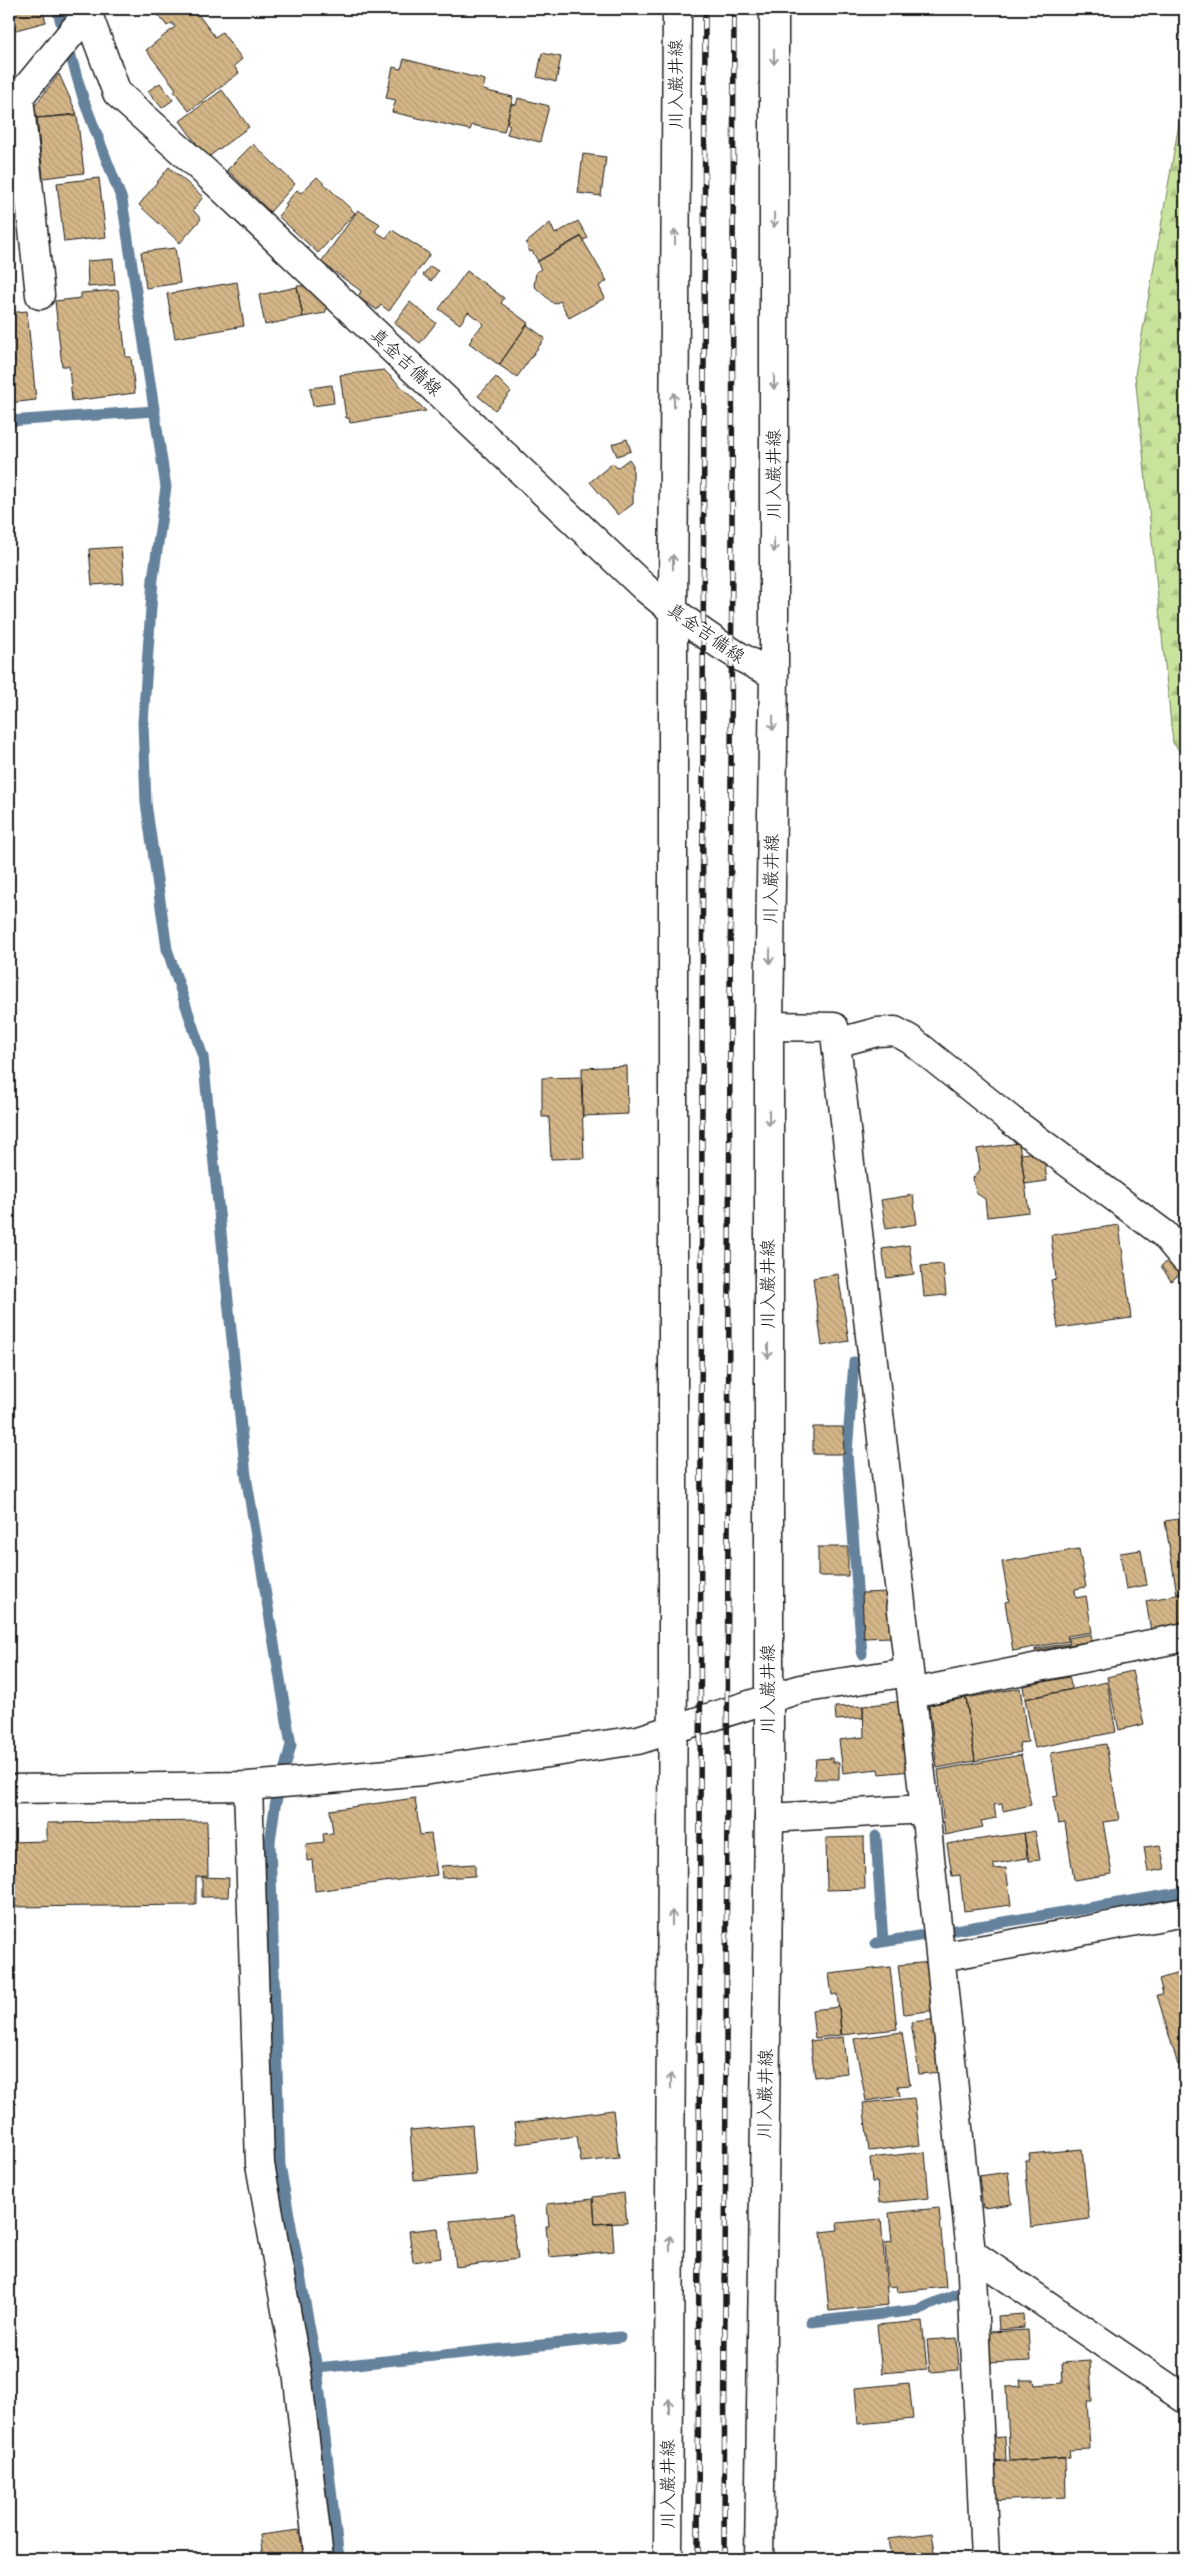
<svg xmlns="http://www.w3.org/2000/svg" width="1194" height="2568" viewBox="0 0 1194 2568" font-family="'Indie Flower','Klee One',sans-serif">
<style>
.forest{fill:url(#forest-firs);stroke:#72805c}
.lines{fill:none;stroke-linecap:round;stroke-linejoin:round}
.stream{stroke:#65829c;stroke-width:11}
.building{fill:url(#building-back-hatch);stroke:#1c1c1c}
.minor-casing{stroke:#1c1c1c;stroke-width:31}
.major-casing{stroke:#1c1c1c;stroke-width:31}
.minor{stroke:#fff;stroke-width:28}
.major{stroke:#fff;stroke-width:28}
.rail-casing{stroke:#1c1c1c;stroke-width:5.5}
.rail{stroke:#fff;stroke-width:4;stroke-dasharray:11;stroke-linecap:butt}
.oneway{stroke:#999}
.labels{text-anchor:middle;stroke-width:4.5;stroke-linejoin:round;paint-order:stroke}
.street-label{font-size:18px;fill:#1c1c1c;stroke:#fff}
</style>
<defs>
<pattern id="forest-firs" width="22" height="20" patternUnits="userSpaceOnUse" patternTransform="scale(1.25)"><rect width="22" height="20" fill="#c8e49c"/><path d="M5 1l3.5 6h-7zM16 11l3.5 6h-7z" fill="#abc386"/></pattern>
<pattern id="building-back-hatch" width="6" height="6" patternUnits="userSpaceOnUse" patternTransform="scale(1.25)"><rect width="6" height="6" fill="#d4b688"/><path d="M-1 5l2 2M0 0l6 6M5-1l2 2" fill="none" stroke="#b59c75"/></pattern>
</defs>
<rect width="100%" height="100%" fill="#fff"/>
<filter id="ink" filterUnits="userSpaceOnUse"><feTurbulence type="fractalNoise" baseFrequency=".02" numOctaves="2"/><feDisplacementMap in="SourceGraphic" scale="10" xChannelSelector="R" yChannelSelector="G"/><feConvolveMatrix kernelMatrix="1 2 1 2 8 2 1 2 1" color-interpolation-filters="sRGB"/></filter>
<g filter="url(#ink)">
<path class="forest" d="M 1185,89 L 1185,758 L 1173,743 L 1135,375 Z"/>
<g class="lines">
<path class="stream" d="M 57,9 L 84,101 L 122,200 L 166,487 L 153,579 L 143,723 L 146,803 L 167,949 L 203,1057 L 246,1476 L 291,1745 L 275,1806 L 270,1842 L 280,2166 L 317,2368 L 339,2559
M 9,421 L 155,411
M 854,1362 L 847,1453 L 862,1654
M 876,1836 L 883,1942
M 876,1943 L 1185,1892
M 811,2322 L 918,2310 L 956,2294
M 317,2368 L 620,2337"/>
</g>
<path class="building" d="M 9,9 L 42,9 L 46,22 L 12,31 Z
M 154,9 L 194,9 L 215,37 L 222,32 L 242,59 L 234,66 L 239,73 L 189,111 L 174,91 L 176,89 L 146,50 L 175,27 L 172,23 L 167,26 Z
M 542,53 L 561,57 L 556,82 L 537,77 Z
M 404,59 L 485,80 L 483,90 L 513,97 L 504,132 L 472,125 L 470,130 L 392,112 L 396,100 L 386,98 L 393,67 L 401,69 Z
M 59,74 L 77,114 L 37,118 L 33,108 Z
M 160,83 L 173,100 L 162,108 L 148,91 Z
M 222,90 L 249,127 L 207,158 L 180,121 Z
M 518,98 L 549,106 L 540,142 L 507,134 L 510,125 L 507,124 L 511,104 L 516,105 Z
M 77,115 L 84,173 L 43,178 L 37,118 Z
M 253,144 L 295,184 L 270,212 L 227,170 Z
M 583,154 L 606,157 L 601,196 L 578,193 Z
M 169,167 L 203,197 L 193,210 L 201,219 L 180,243 L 139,205 Z
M 317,177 L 355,213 L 318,253 L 278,216 L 287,206 L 285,204 L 297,190 L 301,193 Z
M 99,178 L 106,237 L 64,242 L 57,183 Z
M 358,210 L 380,224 L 375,231 L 386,238 L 392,230 L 430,254 L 389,311 L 381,305 L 377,310 L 358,297 L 361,291 L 321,262 Z
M 578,221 L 588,238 L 583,240 L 581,236 L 538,261 L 532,251 L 530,252 L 526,243 L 550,223 L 555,234 Z
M 581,237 L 607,281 L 599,286 L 605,298 L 569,318 L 560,301 L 554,304 L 534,286 L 536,272 L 541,269 L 537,262 Z
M 175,248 L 180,283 L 146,288 L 141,252 Z
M 113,259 L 115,285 L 88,287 L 87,261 Z
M 430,266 L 438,271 L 431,281 L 423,275 Z
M 467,271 L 504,298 L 501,303 L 528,323 L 499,365 L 469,343 L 472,339 L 471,338 L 484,324 L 468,312 L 460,324 L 439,309 Z
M 237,282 L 244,326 L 175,338 L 167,294 Z
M 297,286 L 305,286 L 328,305 L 325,313 L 303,317 Z
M 297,287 L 303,317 L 265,325 L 259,295 Z
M 118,290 L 126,357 L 131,357 L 135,393 L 72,401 L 69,366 L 62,366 L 55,301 L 81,298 L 81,293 Z
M 410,302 L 436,323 L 420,343 L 394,323 Z
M 27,311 L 36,400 L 9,403 L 9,313 Z
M 527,325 L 545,338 L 517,377 L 499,365 Z
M 384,370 L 426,411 L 350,423 L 349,418 L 346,418 L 340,375 Z
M 496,377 L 511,392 L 495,410 L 478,396 Z
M 332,385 L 334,403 L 313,406 L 310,388 Z
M 627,439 L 631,451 L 617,456 L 612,444 Z
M 629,459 L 633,465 L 633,504 L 618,515 L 590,482 L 613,463 L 617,468 Z
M 121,547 L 124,583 L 92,585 L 89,549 Z
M 627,1066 L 628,1114 L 583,1116 L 582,1068 Z
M 581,1077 L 584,1158 L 551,1159 L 549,1117 L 542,1117 L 542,1078 Z
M 1019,1143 L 1029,1212 L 987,1217 L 985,1199 L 976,1193 L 973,1178 L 980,1170 L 977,1149 Z
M 1043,1151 L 1047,1181 L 1025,1184 L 1021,1154 Z
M 913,1195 L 917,1224 L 886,1229 L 881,1200 Z
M 1119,1225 L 1131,1318 L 1058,1328 L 1051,1280 L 1056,1279 L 1051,1235 Z
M 909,1245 L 914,1274 L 887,1278 L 882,1249 Z
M 1171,1259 L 1181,1273 L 1171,1281 L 1161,1266 Z
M 943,1264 L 946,1295 L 924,1297 L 921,1266 Z
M 838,1274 L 849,1341 L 822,1346 L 813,1278 Z
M 813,1427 L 843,1427 L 844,1454 L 813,1454 Z
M 1184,1511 L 1185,1511 L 1185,1593 L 1177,1594 L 1165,1521 L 1185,1518 Z
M 818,1547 L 848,1547 L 848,1576 L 818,1576 Z
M 1079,1549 L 1086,1587 L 1075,1589 L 1076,1598 L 1086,1596 L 1092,1632 L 1067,1636 L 1069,1641 L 1013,1651 L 1005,1602 L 1009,1601 L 1002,1562 Z
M 1141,1550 L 1147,1585 L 1126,1589 L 1120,1553 Z
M 889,1592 L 891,1637 L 864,1638 L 862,1593 Z
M 1185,1593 L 1185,1623 L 1151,1631 L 1146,1601 Z
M 1091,1634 L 1092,1641 L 1035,1651 L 1035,1649 L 1070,1643 L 1068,1638 Z
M 1132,1671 L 1144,1724 L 1119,1730 L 1107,1677 Z
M 1069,1677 L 1072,1689 L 1025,1699 L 1023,1686 Z
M 1107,1682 L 1116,1732 L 1035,1748 L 1025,1699 Z
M 1020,1688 L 1028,1742 L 1019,1743 L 1021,1752 L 975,1761 L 966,1698 Z
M 966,1698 L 975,1761 L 937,1768 L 929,1705 Z
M 903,1701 L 911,1771 L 879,1774 L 878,1769 L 843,1773 L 839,1740 L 864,1737 L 863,1706 Z
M 863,1706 L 863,1718 L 836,1720 L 835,1707 Z
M 1106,1744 L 1119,1820 L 1103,1822 L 1112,1874 L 1074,1880 L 1065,1823 L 1058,1824 L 1053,1797 L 1058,1796 L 1051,1753 Z
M 1021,1755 L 1031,1805 L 1003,1811 L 1002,1804 L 994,1805 L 996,1818 L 981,1821 L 983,1827 L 945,1835 L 938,1770 Z
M 833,1758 L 833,1762 L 839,1762 L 839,1779 L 814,1779 L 816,1759 Z
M 415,1798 L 420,1835 L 431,1834 L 437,1875 L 315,1891 L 312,1860 L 307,1861 L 306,1844 L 324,1842 L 323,1834 L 333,1833 L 330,1810 Z
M 207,1821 L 208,1876 L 196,1877 L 196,1905 L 9,1907 L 9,1842 L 47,1841 L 47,1823 Z
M 1035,1831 L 1040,1860 L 1029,1861 L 1024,1833 Z
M 1024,1833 L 1027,1858 L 994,1864 L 994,1869 L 1006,1868 L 1011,1905 L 964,1911 L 960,1875 L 952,1876 L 947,1844 Z
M 864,1837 L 865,1889 L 827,1890 L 826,1838 Z
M 1160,1845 L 1165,1869 L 1148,1872 L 1144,1847 Z
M 475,1864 L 475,1876 L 442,1878 L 441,1866 Z
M 202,1877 L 229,1878 L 228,1897 L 202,1897 Z
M 932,1962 L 937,2010 L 904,2014 L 898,1965 Z
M 890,1967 L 897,2029 L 842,2035 L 837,1994 L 832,1995 L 829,1974 Z
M 1185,1971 L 1185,2063 L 1178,2065 L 1157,1995 L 1163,1994 L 1159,1979 Z
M 839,2007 L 841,2035 L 815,2038 L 812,2010 Z
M 939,2019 L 942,2072 L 919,2074 L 911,2022 Z
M 902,2032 L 910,2085 L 898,2086 L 900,2096 L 866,2101 L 854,2039 Z
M 843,2037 L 847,2073 L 815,2077 L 810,2041 Z
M 914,2098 L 920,2145 L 869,2151 L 863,2103 Z
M 613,2110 L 619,2158 L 581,2162 L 577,2136 L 517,2144 L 514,2123 Z
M 472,2125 L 476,2175 L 414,2180 L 410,2130 Z
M 1082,2149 L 1089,2219 L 1031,2227 L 1025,2160 L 1030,2160 L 1029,2154 Z
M 925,2152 L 929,2198 L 879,2203 L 877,2182 L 872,2182 L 870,2158 Z
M 1008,2172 L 1012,2204 L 983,2208 L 979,2176 Z
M 624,2193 L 627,2223 L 595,2224 L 593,2197 Z
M 593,2199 L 595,2224 L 612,2222 L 614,2251 L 549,2257 L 546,2226 L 549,2226 L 547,2204 Z
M 939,2208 L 946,2287 L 897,2292 L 896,2286 L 888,2287 L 885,2243 L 892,2242 L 889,2213 Z
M 512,2215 L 518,2259 L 456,2267 L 450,2221 Z
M 881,2219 L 888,2305 L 829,2311 L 821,2232 L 838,2230 L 837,2223 Z
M 438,2228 L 441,2258 L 413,2262 L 409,2231 Z
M 1023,2314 L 1024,2328 L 999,2330 L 998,2316 Z
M 922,2321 L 927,2369 L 882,2373 L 877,2325 Z
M 1028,2330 L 1030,2361 L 989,2363 L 989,2332 Z
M 957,2338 L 959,2370 L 930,2372 L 927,2340 Z
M 1090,2361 L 1092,2401 L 1087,2401 L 1090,2449 L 1069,2450 L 1070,2457 L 1010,2461 L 1006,2387 L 1021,2386 L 1020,2380 L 1034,2380 L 1035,2385 L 1063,2383 L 1062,2363 Z
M 909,2383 L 913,2419 L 858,2424 L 855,2388 Z
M 1005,2437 L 1006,2460 L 989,2461 L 988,2438 Z
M 1065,2458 L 1066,2497 L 992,2501 L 989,2462 Z
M 299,2530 L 304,2559 L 263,2559 L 260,2535 Z
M 932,2533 L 936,2559 L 891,2559 L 888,2539 Z"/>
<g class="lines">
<defs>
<path id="minor" d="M 40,295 L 19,97 L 87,14
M 769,1026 L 834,1027 L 836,1043 L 925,1809 L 971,2253 L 985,2559
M 836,1043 L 877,1032 L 895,1031 L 911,1040 L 1012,1121 L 1164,1234 L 1185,1259
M 912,1693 L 1185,1637
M 248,1786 L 260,2164 L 297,2372 L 319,2559
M 9,1789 L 248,1786 L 423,1771 L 638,1740 L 800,1689 L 909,1672
M 769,1818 L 925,1809
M 941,1957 L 1185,1912
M 971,2253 L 1185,2399"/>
<path id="major" d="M 86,9 L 117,93 L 204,171 L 645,588 C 685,621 726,653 774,674
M 668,2559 L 673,1665 L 673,611 L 677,9
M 759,2559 L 769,1818 L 769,1026 L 774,674 L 774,9"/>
</defs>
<use href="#minor" class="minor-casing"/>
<use href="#major" class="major-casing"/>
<use href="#minor" class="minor"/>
<use href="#major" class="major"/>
<defs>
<path id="rail" d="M 698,2559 L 705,9
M 724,2559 L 734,9"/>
</defs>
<use href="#rail" class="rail-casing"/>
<use href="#rail" class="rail"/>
</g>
<defs><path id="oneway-shaft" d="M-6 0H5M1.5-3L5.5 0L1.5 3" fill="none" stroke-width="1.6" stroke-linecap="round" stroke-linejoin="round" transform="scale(1.25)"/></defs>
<g class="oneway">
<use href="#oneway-shaft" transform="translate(774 57) rotate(90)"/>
<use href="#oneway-shaft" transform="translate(774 220) rotate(90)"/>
<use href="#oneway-shaft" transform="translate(675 237) rotate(-90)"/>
<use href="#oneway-shaft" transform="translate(774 382) rotate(90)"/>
<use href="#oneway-shaft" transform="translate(674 400) rotate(-90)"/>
<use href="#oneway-shaft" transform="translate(774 545) rotate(90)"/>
<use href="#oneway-shaft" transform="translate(673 562) rotate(-90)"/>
<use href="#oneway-shaft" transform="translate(773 723) rotate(91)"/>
<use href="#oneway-shaft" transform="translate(770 956) rotate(91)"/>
<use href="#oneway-shaft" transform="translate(769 1118) rotate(90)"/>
<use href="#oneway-shaft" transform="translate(768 1351) rotate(90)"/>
<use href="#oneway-shaft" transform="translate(672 1918) rotate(-90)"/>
<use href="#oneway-shaft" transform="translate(671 2081) rotate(-90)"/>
<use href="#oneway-shaft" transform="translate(670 2243) rotate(-90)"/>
<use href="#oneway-shaft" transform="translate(669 2406) rotate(-90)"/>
</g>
</g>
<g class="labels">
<g class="street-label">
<text transform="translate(676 84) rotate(-90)" y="6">川入巌井線</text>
<text transform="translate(406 362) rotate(43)" y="6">真金吉備線</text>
<text transform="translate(774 474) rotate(-90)" y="6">川入巌井線</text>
<text transform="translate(706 633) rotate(35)" y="6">真金吉備線</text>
<text transform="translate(771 879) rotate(-89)" y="6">川入巌井線</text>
<text transform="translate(768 1284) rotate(-90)" y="6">川入巌井線</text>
<text transform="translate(768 1689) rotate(-90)" y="6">川入巌井線</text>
<text transform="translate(765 2094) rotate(-89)" y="6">川入巌井線</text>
<text transform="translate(668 2484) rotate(-90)" y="6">川入巌井線</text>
</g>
</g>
<rect width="1194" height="2568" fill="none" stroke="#fff" stroke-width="30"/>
<rect x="15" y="15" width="1164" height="2538" fill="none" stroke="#1c1c1c" stroke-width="2" filter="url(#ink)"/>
</svg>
